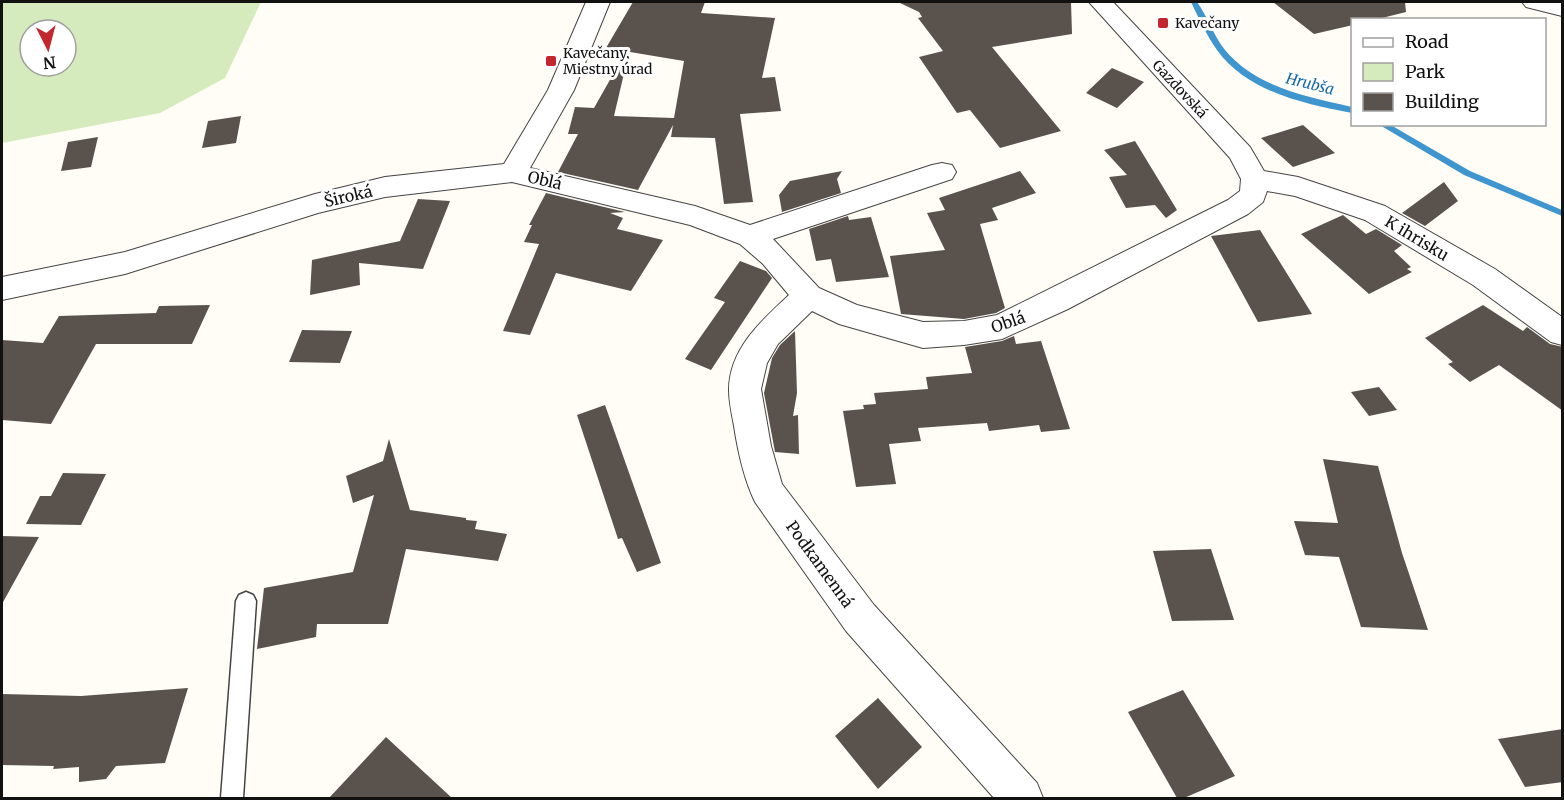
<svg xmlns="http://www.w3.org/2000/svg" width="1564" height="800" viewBox="0 0 1564 800" font-family="Merriweather,serif">
<style>
.green{fill:#d5ebbd;fill-rule:evenodd}
.lines{fill:none;stroke-linecap:round;stroke-linejoin:round}
.stream{fill:#3f96cf;fill-rule:evenodd}
.building{fill:#5a524d}
.service-casing{stroke:#444;stroke-width:3}
.minor-casing{stroke:#444;stroke-width:2}
.service{fill:#fff;fill-rule:evenodd}
.minor{fill:#fff;fill-rule:evenodd}
.poi-dot{fill:#c4262e;stroke:#fff;stroke-width:2}
.labels{text-anchor:middle;stroke-width:6;stroke-linejoin:round;paint-order:stroke}
.far-poi-label{font-size:14px;fill:#111;stroke:#fff;text-anchor:start}
.far-street-label{font-size:14px;fill:#111;stroke:#fff}
.far-water-label{font-size:15px;font-style:italic;fill:#1768a6;stroke:#fff}
.street-label{font-size:16px;fill:#111;stroke:#fff}
</style>
<rect width="100%" height="100%" fill="#fffdf5"/>
<path class="green" d="M 2,2 L 261,2 L 225,78 L 160,113 L 2,143 ZM 30,30 L 66,30 L 66,66 L 30,66 Z"/>
<g class="lines">
<path class="stream" d="M 1191,2 L 1197,2 C 1208,17 1213,35 1225,50 C 1257,88 1306,96 1352,107 L 1352,113 C 1305,104 1247,92 1217,50 C 1207,36 1198,17 1191,2 Z
M 1378,124 L 1389,124 L 1470,171 L 1562,210 L 1562,216 L 1464,175 Z"/>
</g>
<path class="building" d="M 633,2 L 705,2 L 701,13 L 775,18 L 762,78 L 775,77 L 781,111 L 740,114 L 753,202 L 724,204 L 715,138 L 671,137 L 673,125 L 638,190 L 558,172 L 578,134 L 568,134 L 575,107 L 594,108 L 620,62 L 626,65 L 614,116 L 674,118 L 684,61 L 606,48 Z
M 898,2 L 1071,2 L 1072,34 L 992,47 L 1061,131 L 1000,148 L 970,110 L 957,113 L 919,57 L 943,51 L 918,18 L 922,17 L 919,12 Z
M 1273,2 L 1405,2 L 1406,12 L 1374,20 L 1353,20 L 1353,25 L 1314,34 Z
M 1112,68 L 1144,82 L 1117,108 L 1086,93 Z
M 241,116 L 236,143 L 202,148 L 208,121 Z
M 1303,125 L 1335,153 L 1293,167 L 1261,138 Z
M 98,137 L 91,167 L 61,171 L 68,142 Z
M 1135,141 L 1177,210 L 1166,218 L 1155,205 L 1126,208 L 1109,177 L 1127,175 L 1104,150 Z
M 842,171 L 837,179 L 841,193 L 782,212 L 779,195 L 790,181 Z
M 1020,171 L 1036,193 L 992,208 L 998,220 L 980,224 L 1005,308 L 996,313 L 964,319 L 901,314 L 890,256 L 945,250 L 927,213 L 945,210 L 939,198 Z
M 1444,182 L 1458,201 L 1425,226 L 1402,213 Z
M 546,193 L 625,212 L 610,213 L 623,218 L 617,229 L 663,240 L 631,291 L 556,273 L 530,335 L 503,331 L 539,244 L 524,242 L 532,225 L 529,225 Z
M 418,199 L 450,201 L 423,269 L 359,263 L 360,285 L 310,295 L 312,260 L 400,241 Z
M 1343,215 L 1366,234 L 1376,229 L 1402,245 L 1394,251 L 1411,267 L 1407,269 L 1412,272 L 1369,294 L 1301,234 Z
M 848,216 L 849,220 L 871,217 L 889,277 L 836,282 L 831,259 L 816,261 L 809,229 Z
M 1260,230 L 1312,314 L 1258,322 L 1211,236 Z
M 740,261 L 766,271 L 772,278 L 711,370 L 685,359 L 725,302 L 714,298 Z
M 210,305 L 192,344 L 96,344 L 51,424 L 2,420 L 2,340 L 43,343 L 59,316 L 156,313 L 159,306 Z
M 1483,305 L 1523,331 L 1527,327 L 1550,344 L 1563,347 L 1563,411 L 1499,365 L 1470,382 L 1448,364 L 1453,362 L 1425,338 Z
M 302,330 L 352,331 L 340,363 L 289,362 Z
M 795,331 L 797,393 L 793,416 L 798,415 L 799,454 L 775,452 L 764,393 L 772,358 L 780,345 Z
M 1014,336 L 1016,344 L 1041,341 L 1070,429 L 1041,432 L 1039,425 L 989,431 L 987,423 L 918,428 L 921,441 L 889,444 L 896,484 L 856,487 L 843,411 L 864,409 L 863,405 L 876,404 L 874,393 L 928,389 L 926,377 L 972,373 L 965,347 L 1002,341 Z
M 1379,387 L 1397,410 L 1369,416 L 1351,392 Z
M 605,405 L 661,563 L 637,572 L 622,538 L 618,539 L 577,415 Z
M 389,439 L 410,510 L 466,518 L 466,520 L 477,521 L 475,529 L 507,534 L 498,561 L 406,549 L 388,624 L 317,624 L 316,637 L 257,649 L 264,588 L 353,572 L 374,495 L 353,503 L 346,476 L 383,461 Z
M 1323,459 L 1378,466 L 1402,553 L 1428,630 L 1361,627 L 1339,557 L 1305,555 L 1294,521 L 1338,523 Z
M 63,473 L 106,474 L 81,525 L 26,524 L 40,496 L 51,496 Z
M 2,536 L 39,537 L 2,604 Z
M 1211,549 L 1234,620 L 1172,621 L 1153,551 Z
M 188,688 L 165,763 L 116,766 L 106,779 L 79,782 L 79,767 L 53,769 L 54,766 L 2,765 L 2,694 L 81,696 Z
M 1183,690 L 1235,776 L 1184,798 L 1177,798 L 1128,712 Z
M 878,698 L 922,747 L 878,789 L 835,736 Z
M 1563,729 L 1563,782 L 1525,787 L 1498,739 Z
M 386,737 L 452,798 L 329,798 Z"/>
<g class="lines">
<defs>
<path id="service" d="M 246,592 L 253,595 L 256,601 L 243,798 L 221,798 L 236,601 L 239,595 Z"/>
<path id="minor" d="M 586,2 L 610,2 L 574,90 L 530,168 L 695,206 L 750,225 L 932,165 L 942,163 L 952,165 L 956,172 L 952,179 L 773,239 L 819,288 L 857,305 L 923,322 L 964,321 L 997,315 L 1228,200 L 1240,191 L 1241,179 L 1230,158 L 1089,2 L 1113,2 L 1250,147 L 1264,171 L 1298,177 L 1385,206 L 1495,269 L 1562,317 L 1562,345 L 1551,342 L 1473,285 L 1365,220 L 1295,196 L 1267,191 L 1263,202 L 1248,214 L 1068,309 L 1002,339 L 964,345 L 923,348 L 839,324 L 812,311 L 778,344 L 767,363 L 761,389 L 771,446 L 782,484 L 874,605 L 1037,783 L 1043,798 L 994,798 L 846,631 L 755,502 C 744,479 738,452 734,426 C 732,415 729,402 729,390 C 729,349 762,320 789,295 L 763,264 L 740,244 L 690,225 L 512,182 L 385,197 L 318,213 L 125,274 L 2,300 L 2,277 L 125,252 L 315,194 L 385,177 L 504,164 L 548,90 Z
M 1522,2 L 1562,2 L 1562,16 L 1526,7 Z"/>
</defs>
<use href="#service" class="service-casing"/>
<use href="#minor" class="minor-casing"/>
<use href="#service" class="service"/>
<use href="#minor" class="minor"/>
</g>
<g class="poi-dot">
<rect x="1157" y="17" width="12" height="12" rx="3"/>
<rect x="545" y="55" width="12" height="12" rx="3"/>
</g>
<g class="labels">
<g class="far-poi-label">
<text x="1175" y="28">Kavečany</text>
<text x="563" y="58">Kavečany,<tspan x="563" dy="16">Miestny úrad</tspan></text>
</g>
<g class="far-street-label">
<text transform="translate(1180 89) rotate(47)" y="5">Gazdovská</text>
</g>
<g class="far-water-label">
<text transform="translate(1310 84) rotate(14)" y="5">Hrubša</text>
</g>
<g class="street-label">
<text transform="translate(545 180) rotate(13)" y="6">Oblá</text>
<text transform="translate(348 196) rotate(-13)" y="6">Široká</text>
<text transform="translate(1417 238) rotate(31)" y="6">K ihrisku</text>
<text transform="translate(1008 322) rotate(-19)" y="6">Oblá</text>
<text transform="translate(820 564) rotate(54)" y="6">Podkamenná</text>
</g>
</g>
<rect width="1564" height="800" fill="none" stroke="#111111" stroke-width="6"/>
<rect x="1351" y="18" width="195" height="108" fill="#ffffff" stroke="#a0a0a0" stroke-width="1.5"/>
<rect x="1363" y="38" width="30" height="9" fill="#ffffff" stroke="#a0a0a0" stroke-width="1.5"/>
<text x="1405" y="48" font-size="18" fill="#111111">Road</text>
<rect x="1363" y="63" width="30" height="18" fill="#d5ebbd" stroke="#a0a0a0" stroke-width="1.5"/>
<text x="1405" y="78" font-size="18" fill="#111111">Park</text>
<rect x="1363" y="93" width="30" height="18" fill="#5a524d" stroke="#a0a0a0" stroke-width="1.5"/>
<text x="1405" y="108" font-size="18" fill="#111111">Building</text>
<g transform="translate(48 48) rotate(174)"><circle r="28" fill="#ffffff" stroke="#a0a0a0" stroke-width="1.5"/>
<path d="M0-4.5L10 22L0 15L-10 22Z" fill="#c4262e"/>
<text y="-9" font-size="16" font-weight="bold" text-anchor="middle" fill="#111111">N</text>
</g>
</svg>
